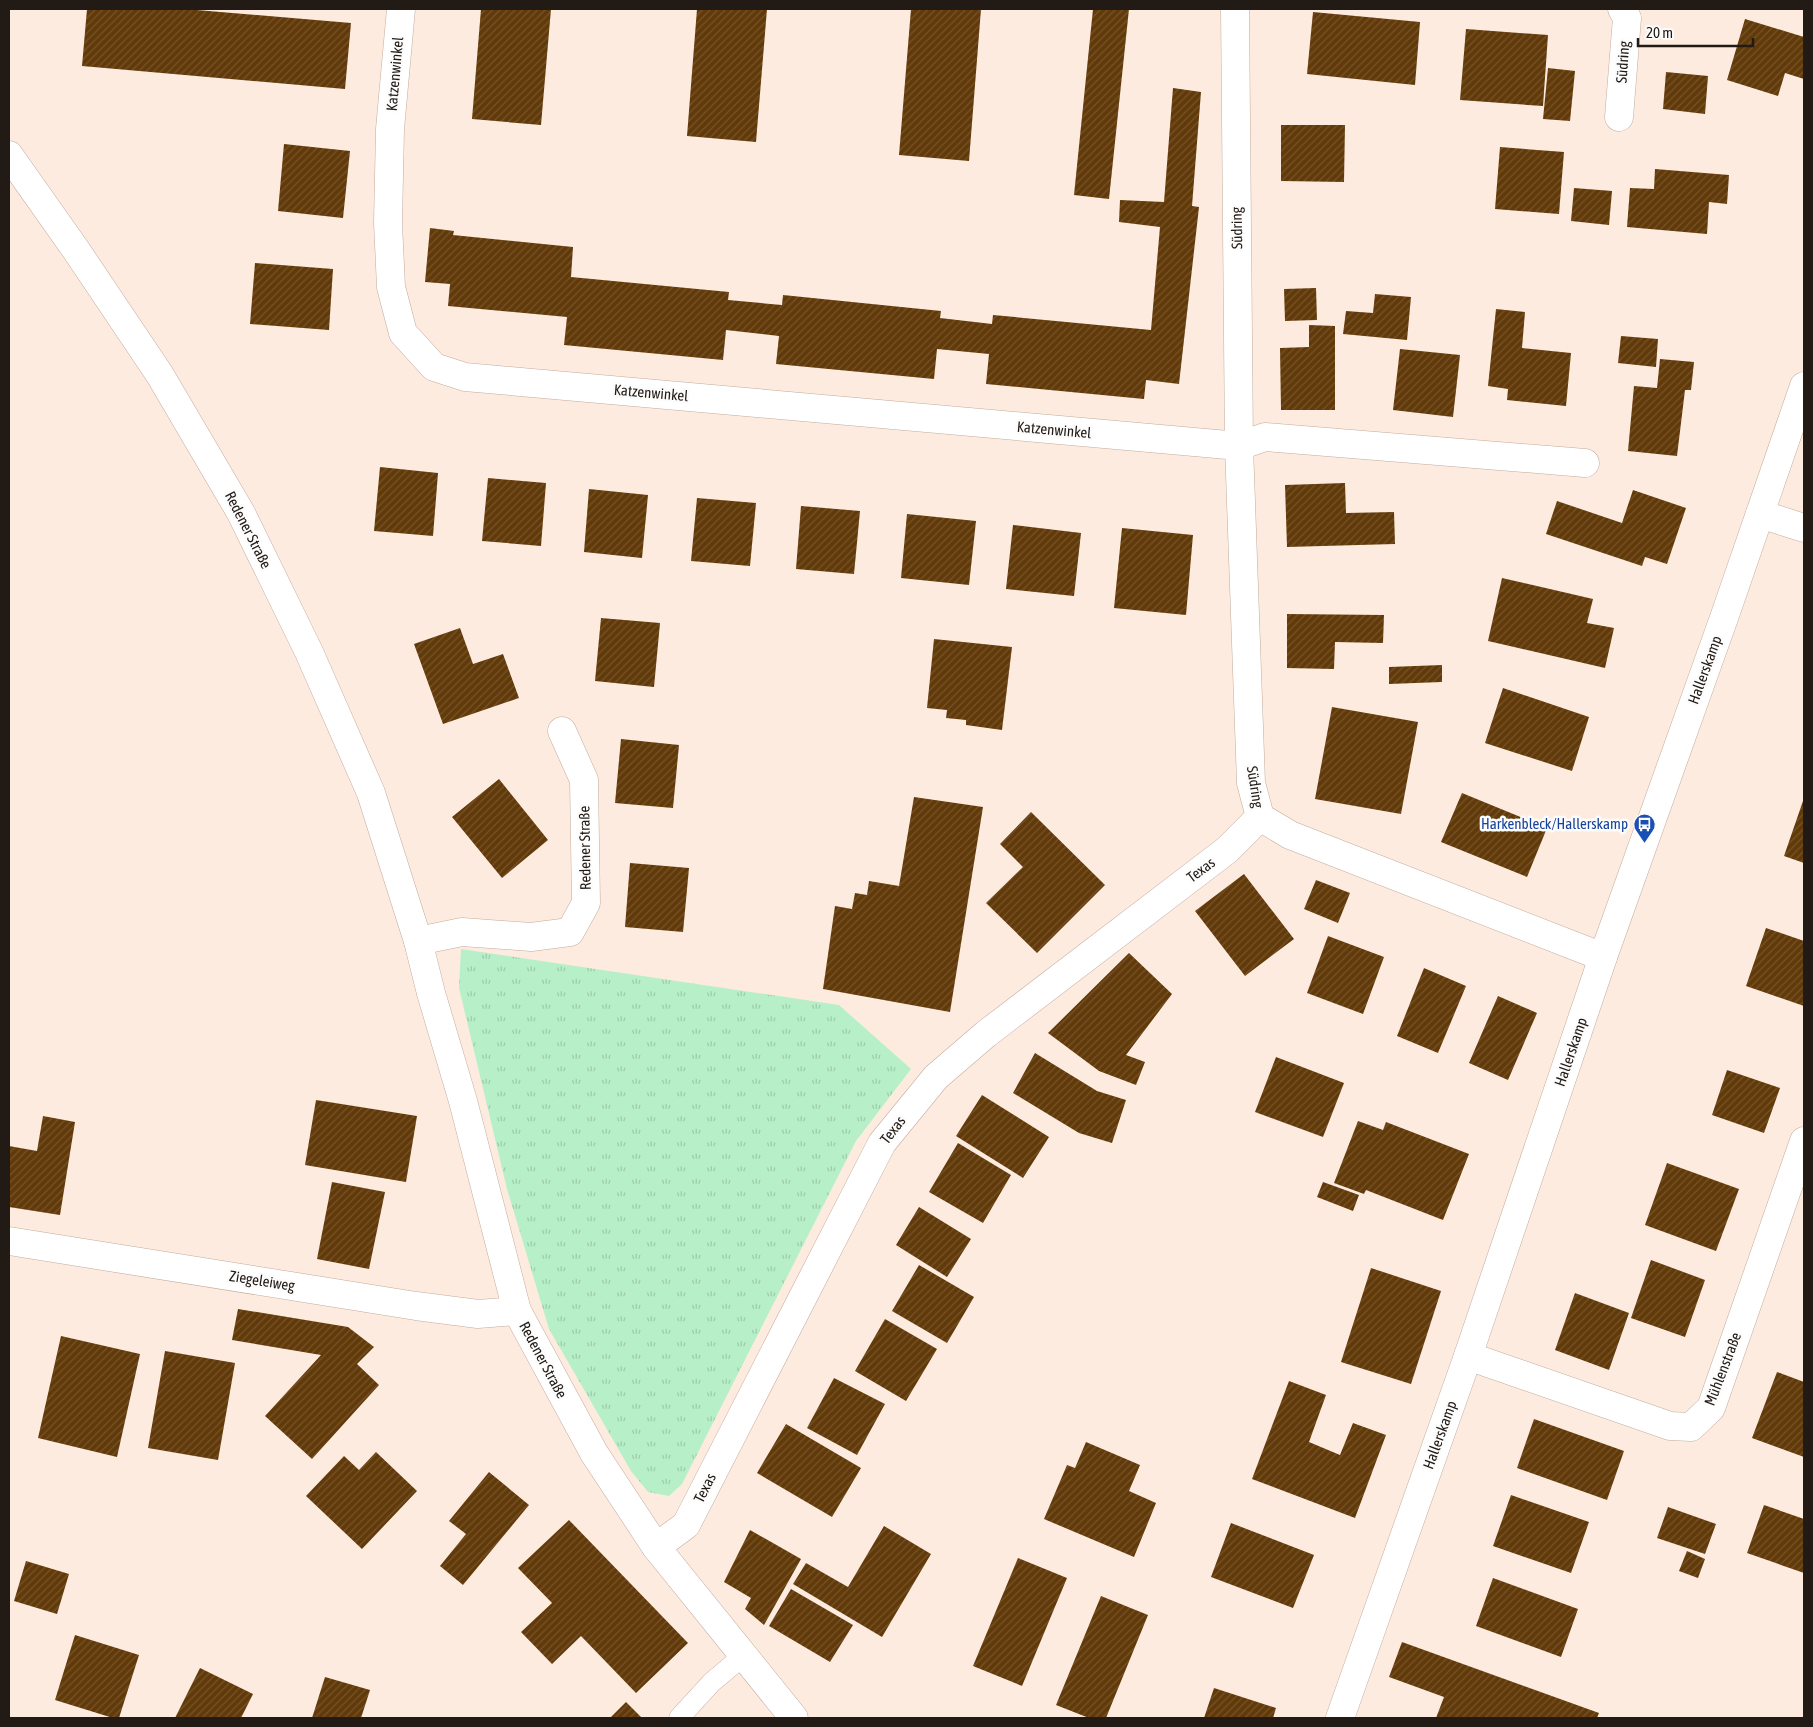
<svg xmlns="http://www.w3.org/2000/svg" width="1813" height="1727" viewBox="0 0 1813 1727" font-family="'Asap Condensed',sans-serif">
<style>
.grass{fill:url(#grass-tufts)}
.building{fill:url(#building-hatch)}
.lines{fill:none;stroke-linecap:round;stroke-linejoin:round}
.service-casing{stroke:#c2ac9e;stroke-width:21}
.minor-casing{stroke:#c2ac9e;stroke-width:29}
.tertiary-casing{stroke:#c2ac9e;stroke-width:29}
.service{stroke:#fff;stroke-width:20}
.minor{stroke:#fff;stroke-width:28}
.tertiary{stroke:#fff;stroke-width:28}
.labels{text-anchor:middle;stroke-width:5;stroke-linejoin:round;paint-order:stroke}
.street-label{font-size:15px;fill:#221a15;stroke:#fcfcfc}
.transit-label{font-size:15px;fill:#164399;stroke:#fcfcfc;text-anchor:end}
</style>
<defs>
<pattern id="grass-tufts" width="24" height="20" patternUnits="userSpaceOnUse" patternTransform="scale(1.25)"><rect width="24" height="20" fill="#b7efc8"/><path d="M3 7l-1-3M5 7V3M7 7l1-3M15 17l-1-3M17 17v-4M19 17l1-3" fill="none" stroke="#9dccab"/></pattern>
<pattern id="building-hatch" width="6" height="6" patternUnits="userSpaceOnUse" patternTransform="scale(1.25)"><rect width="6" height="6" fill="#623a09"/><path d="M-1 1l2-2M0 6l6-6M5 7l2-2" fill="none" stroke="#74542c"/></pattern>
</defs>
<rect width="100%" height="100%" fill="#feebdf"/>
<path class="grass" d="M 461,949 L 839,1005 L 911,1069 L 856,1141 L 682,1484 L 669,1496 L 648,1492 L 631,1471 L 549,1329 L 507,1189 L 459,988 Z"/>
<path class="building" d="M 87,9 L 185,9 L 351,23 L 345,89 L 82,66 Z
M 481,9 L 551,9 L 541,125 L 472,119 Z
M 697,9 L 767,9 L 756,142 L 687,136 Z
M 911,9 L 981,9 L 969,161 L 899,155 Z
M 1093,9 L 1129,9 L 1109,199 L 1074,195 Z
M 1313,12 L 1420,22 L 1415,85 L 1307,74 Z
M 1745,19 L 1804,37 L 1804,79 L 1785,73 L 1778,96 L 1727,80 Z
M 1466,29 L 1548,35 L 1543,106 L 1460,100 Z
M 1548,68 L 1575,71 L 1570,121 L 1543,119 Z
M 1666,72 L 1708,76 L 1705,114 L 1663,109 Z
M 1173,88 L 1201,92 L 1192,206 L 1199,207 L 1179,384 L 1146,380 L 1144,399 L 986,384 L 989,354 L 937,349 L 934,379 L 776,364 L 779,336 L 726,330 L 723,360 L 564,345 L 567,317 L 448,306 L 450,284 L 425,282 L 430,228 L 454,231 L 453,235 L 573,247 L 571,277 L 729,292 L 728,300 L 782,305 L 783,295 L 941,311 L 940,318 L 992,324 L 993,315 L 1151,330 L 1160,227 L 1119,222 L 1120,200 L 1164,202 Z
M 1281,125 L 1345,125 L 1344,182 L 1281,181 Z
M 284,144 L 350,151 L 343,218 L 278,211 Z
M 1500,147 L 1564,152 L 1559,214 L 1495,209 Z
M 1655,169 L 1729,175 L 1727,204 L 1709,202 L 1707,234 L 1627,227 L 1630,188 L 1654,189 Z
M 1574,188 L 1612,191 L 1609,225 L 1571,221 Z
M 255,263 L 333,269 L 329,330 L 250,324 Z
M 1316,288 L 1317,320 L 1285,321 L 1284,289 Z
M 1375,294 L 1411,297 L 1407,340 L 1343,334 L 1346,311 L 1373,313 Z
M 1496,309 L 1525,312 L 1522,348 L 1571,353 L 1566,406 L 1507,400 L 1508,389 L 1488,386 Z
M 1309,325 L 1335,326 L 1335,410 L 1281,410 L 1280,348 L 1309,347 Z
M 1621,336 L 1658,339 L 1656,367 L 1618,363 Z
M 1400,349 L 1460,355 L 1453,417 L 1393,410 Z
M 1660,359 L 1694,362 L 1691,390 L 1685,390 L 1677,456 L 1628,451 L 1634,386 L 1657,388 Z
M 380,467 L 438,473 L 433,536 L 374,531 Z
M 488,478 L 546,483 L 541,546 L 482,541 Z
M 1345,483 L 1346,513 L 1394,512 L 1395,544 L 1287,547 L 1285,485 Z
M 589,489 L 648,495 L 642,558 L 584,552 Z
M 1633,490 L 1686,508 L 1667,564 L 1645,557 L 1642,566 L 1546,534 L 1557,501 L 1622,523 Z
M 697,498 L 756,503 L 750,566 L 691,561 Z
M 801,506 L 860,511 L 854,574 L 796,569 Z
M 907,514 L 976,521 L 969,585 L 901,578 Z
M 1013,525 L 1081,533 L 1074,596 L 1006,589 Z
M 1122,528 L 1193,535 L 1186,615 L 1114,608 Z
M 1502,578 L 1593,599 L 1587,623 L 1614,628 L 1605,668 L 1488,641 Z
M 1287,614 L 1384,615 L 1383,643 L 1335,642 L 1334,669 L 1287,668 Z
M 601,618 L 660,623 L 654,687 L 595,681 Z
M 460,628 L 473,664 L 503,654 L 519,698 L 443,724 L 414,644 Z
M 934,639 L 1012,647 L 1002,730 L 966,725 L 966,720 L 946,718 L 947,710 L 927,708 Z
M 1442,665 L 1442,682 L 1389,684 L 1389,667 Z
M 1503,688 L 1589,717 L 1572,771 L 1485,743 Z
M 1332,707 L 1418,722 L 1401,814 L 1315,799 Z
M 621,739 L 679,745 L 673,808 L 615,803 Z
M 499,779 L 548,840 L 502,878 L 452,817 Z
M 1462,793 L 1547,828 L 1527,877 L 1441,842 Z
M 914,797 L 983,807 L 950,1012 L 823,989 L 835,906 L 852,909 L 855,893 L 867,895 L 869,881 L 899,886 Z
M 1804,798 L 1804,863 L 1784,856 Z
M 1031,812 L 1105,885 L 1037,953 L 986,903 L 1023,867 L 1000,844 Z
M 630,863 L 689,868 L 683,932 L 625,927 Z
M 1244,874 L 1294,939 L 1245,976 L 1195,911 Z
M 1316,880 L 1350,893 L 1338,923 L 1304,909 Z
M 1766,928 L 1804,941 L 1804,1006 L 1746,986 Z
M 1328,936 L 1384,957 L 1363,1014 L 1307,993 Z
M 1129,953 L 1172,994 L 1126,1055 L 1145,1062 L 1136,1085 L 1099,1071 L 1048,1033 Z
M 1424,968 L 1466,986 L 1438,1053 L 1397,1036 Z
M 1498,996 L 1537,1013 L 1508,1080 L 1469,1063 Z
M 1035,1053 L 1097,1091 L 1126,1100 L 1112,1143 L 1079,1133 L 1013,1093 Z
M 1276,1057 L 1344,1083 L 1323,1137 L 1255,1112 Z
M 1727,1070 L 1780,1088 L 1764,1133 L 1712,1115 Z
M 982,1095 L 1049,1137 L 1023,1178 L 956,1136 Z
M 316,1100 L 417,1116 L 406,1182 L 305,1165 Z
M 43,1116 L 75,1122 L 60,1215 L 9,1207 L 9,1146 L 37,1151 Z
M 1358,1121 L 1383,1130 L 1386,1122 L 1469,1154 L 1443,1220 L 1366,1190 L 1364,1194 L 1334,1183 Z
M 958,1143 L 1011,1175 L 983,1223 L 929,1192 Z
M 1667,1163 L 1739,1189 L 1716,1251 L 1645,1225 Z
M 332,1182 L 385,1192 L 369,1269 L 317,1259 Z
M 1323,1182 L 1359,1195 L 1353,1211 L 1317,1197 Z
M 919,1207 L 971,1239 L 947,1277 L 896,1245 Z
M 1651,1260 L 1705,1280 L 1685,1337 L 1631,1318 Z
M 919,1265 L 974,1297 L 947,1343 L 892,1311 Z
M 1371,1268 L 1441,1291 L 1411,1384 L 1341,1362 Z
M 1575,1293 L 1629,1313 L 1609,1370 L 1555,1350 Z
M 238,1309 L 348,1327 L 374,1347 L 357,1364 L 379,1385 L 312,1459 L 265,1416 L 321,1355 L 232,1340 Z
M 885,1319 L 937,1349 L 906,1401 L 855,1371 Z
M 61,1336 L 140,1354 L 117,1457 L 38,1438 Z
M 165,1351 L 235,1363 L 218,1460 L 148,1448 Z
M 1777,1372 L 1804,1382 L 1804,1457 L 1752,1438 Z
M 834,1378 L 885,1404 L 857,1455 L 807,1428 Z
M 1289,1381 L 1326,1395 L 1309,1442 L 1340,1455 L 1353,1423 L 1386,1435 L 1355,1518 L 1252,1479 Z
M 1534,1419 L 1624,1451 L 1607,1500 L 1517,1468 Z
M 786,1424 L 861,1468 L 832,1517 L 757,1473 Z
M 1086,1442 L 1140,1465 L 1129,1491 L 1156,1503 L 1134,1557 L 1044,1519 L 1067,1465 L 1075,1468 Z
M 376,1452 L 417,1491 L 362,1549 L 306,1496 L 344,1456 L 359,1470 Z
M 489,1472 L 529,1505 L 463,1585 L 440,1566 L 466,1534 L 449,1521 Z
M 1511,1495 L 1589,1522 L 1571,1573 L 1493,1546 Z
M 1764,1505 L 1804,1519 L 1804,1573 L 1747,1553 Z
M 1668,1507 L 1716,1524 L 1705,1554 L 1657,1538 Z
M 569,1520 L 688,1643 L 636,1693 L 581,1636 L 552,1664 L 521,1632 L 552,1603 L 518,1568 Z
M 1231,1523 L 1314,1555 L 1293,1608 L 1211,1577 Z
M 884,1526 L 931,1554 L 882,1637 L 793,1584 L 806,1563 L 848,1587 Z
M 750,1530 L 801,1559 L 764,1625 L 745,1609 L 751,1598 L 724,1582 Z
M 1687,1551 L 1705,1559 L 1698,1578 L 1679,1571 Z
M 1018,1558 L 1067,1578 L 1022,1686 L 973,1666 Z
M 26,1561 L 69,1574 L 57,1614 L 14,1601 Z
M 1493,1578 L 1578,1609 L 1561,1657 L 1476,1626 Z
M 791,1589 L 853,1625 L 830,1662 L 769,1626 Z
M 1101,1596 L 1148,1615 L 1106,1718 L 1089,1718 L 1056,1705 Z
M 75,1635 L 139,1655 L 119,1718 L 113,1718 L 55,1700 Z
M 1402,1642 L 1599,1713 L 1597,1718 L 1436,1718 L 1444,1697 L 1389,1677 Z
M 200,1668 L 253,1694 L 241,1718 L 175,1718 Z
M 325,1677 L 370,1690 L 361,1718 L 312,1718 Z
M 1214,1688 L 1276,1708 L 1273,1718 L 1204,1718 Z
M 626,1702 L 642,1718 L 610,1718 Z"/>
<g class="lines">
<defs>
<path id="service" d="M 679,1718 L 712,1682 L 743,1656"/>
<path id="minor" d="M 401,9 L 390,129 L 388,223 L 391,287 L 403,333 L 434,367 L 465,377 L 1239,446 L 1265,437 L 1585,463
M 1235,9 L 1239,446 L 1251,783 L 1260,817 L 1290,835 L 1603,957
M 1619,117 L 1627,18 L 1622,9
M 1760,514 L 1804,528
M 418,941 L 462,932 L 531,937 L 570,932 L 586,903 L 584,780 L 562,731
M 9,1241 L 416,1306 L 478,1314 L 517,1311
M 1468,1356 L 1670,1426 L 1691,1427 L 1711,1408 L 1804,1141
M 656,1547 L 686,1525 L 882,1143 L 936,1077 L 986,1034 L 1227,850 L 1260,817"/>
<path id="tertiary" d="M 9,155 L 76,250 L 160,375 L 241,513 L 309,652 L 371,793 L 418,941 L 431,993 L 463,1101 L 517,1311 L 594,1453 L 656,1547 L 794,1718
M 1340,1718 L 1468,1356 L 1603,957 L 1725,615 L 1804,386"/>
</defs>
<use href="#service" class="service-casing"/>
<use href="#minor" class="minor-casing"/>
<use href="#tertiary" class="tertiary-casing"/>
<use href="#service" class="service"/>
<use href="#minor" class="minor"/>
<use href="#tertiary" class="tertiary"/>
</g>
<defs>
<symbol id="bus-pin" viewBox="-11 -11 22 30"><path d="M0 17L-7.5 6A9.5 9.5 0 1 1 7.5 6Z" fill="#1a4fb4" stroke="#fcfcfc"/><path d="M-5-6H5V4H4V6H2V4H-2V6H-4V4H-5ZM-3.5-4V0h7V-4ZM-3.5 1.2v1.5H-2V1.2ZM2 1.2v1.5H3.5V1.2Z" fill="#fff"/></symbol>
</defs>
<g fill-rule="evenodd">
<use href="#bus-pin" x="1632" y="812" width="25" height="34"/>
</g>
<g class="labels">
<g class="street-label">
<text transform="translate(1623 62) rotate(-86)" y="5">Südring</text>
<text transform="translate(395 74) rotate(-85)" y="5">Katzenwinkel</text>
<text transform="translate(1237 228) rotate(-91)" y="5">Südring</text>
<text transform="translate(651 393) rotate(5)" y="5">Katzenwinkel</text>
<text transform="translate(1054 430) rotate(5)" y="5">Katzenwinkel</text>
<text transform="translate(248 530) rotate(63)" y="5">Redener Straße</text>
<text transform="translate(1705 670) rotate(-70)" y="5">Hallerskamp</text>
<text transform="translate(1255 787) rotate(81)" y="5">Südring</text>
<text transform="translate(585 848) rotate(-91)" y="5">Redener Straße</text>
<text transform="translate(1201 870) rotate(-37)" y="5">Texas</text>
<text transform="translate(1571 1052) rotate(-71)" y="5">Hallerskamp</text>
<text transform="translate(893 1130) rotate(-52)" y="5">Texas</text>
<text transform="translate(262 1281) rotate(9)" y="5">Ziegeleiweg</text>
<text transform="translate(543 1360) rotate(62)" y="5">Redener Straße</text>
<text transform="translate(1723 1369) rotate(-69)" y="5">Mühlenstraße</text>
<text transform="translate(1440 1435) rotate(-70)" y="5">Hallerskamp</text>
<text transform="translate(705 1488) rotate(-63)" y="5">Texas</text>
</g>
<g class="transit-label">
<text x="1628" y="829">Harkenbleck/Hallerskamp</text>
</g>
</g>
<rect width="1813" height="1727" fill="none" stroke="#221a15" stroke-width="20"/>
<path d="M1638 38v8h115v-8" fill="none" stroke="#221a15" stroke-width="2.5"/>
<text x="1646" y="38" font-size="15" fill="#221a15" stroke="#fcfcfc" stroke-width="4" paint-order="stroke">20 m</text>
</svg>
